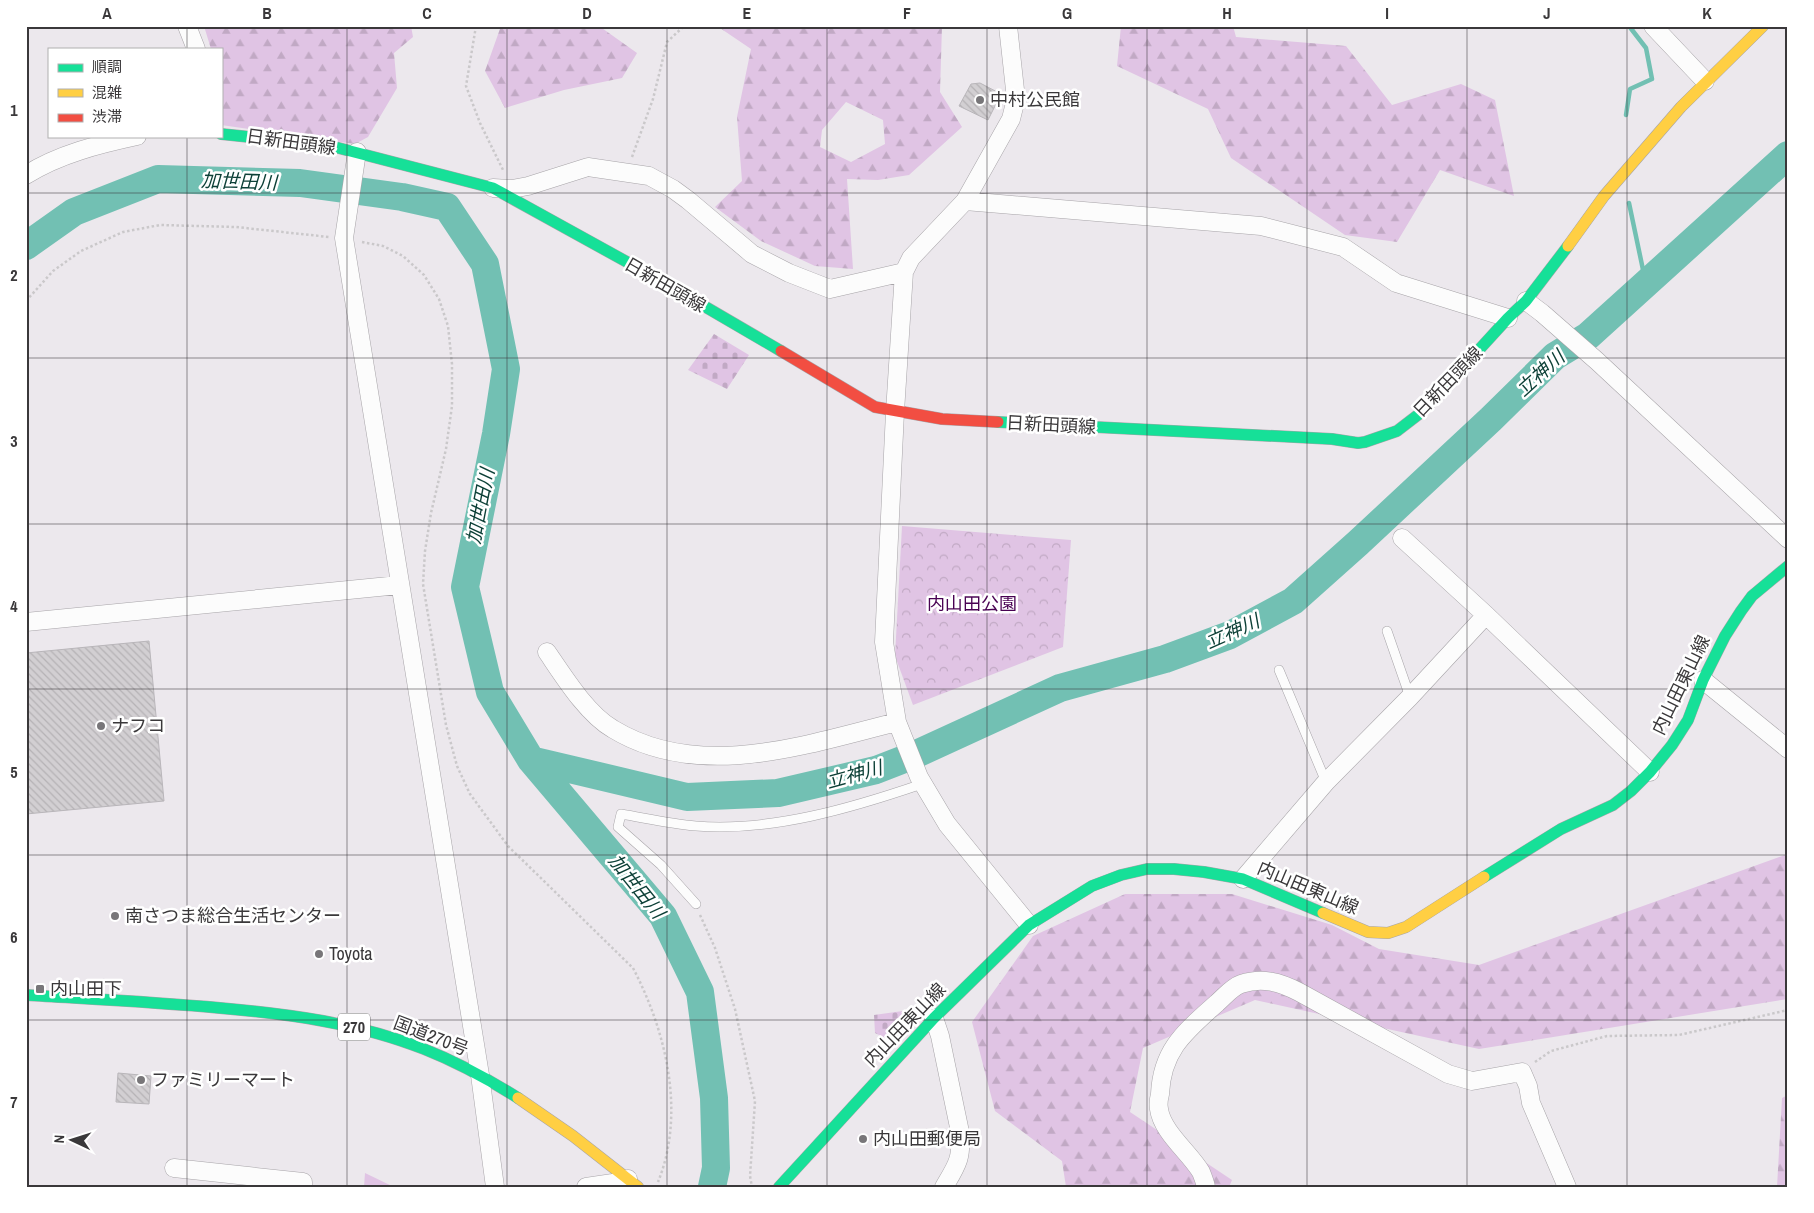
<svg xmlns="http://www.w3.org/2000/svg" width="1814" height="1213" viewBox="0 0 1814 1213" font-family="'Archivo Narrow','Noto Sans JP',sans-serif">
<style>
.grass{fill:#e0c4e4}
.forest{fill:url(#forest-firs);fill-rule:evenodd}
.cemetery{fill:url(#cemetery-stones)}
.park{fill:url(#park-crowns)}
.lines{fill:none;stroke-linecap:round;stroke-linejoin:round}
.stream{stroke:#72c0b3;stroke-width:4.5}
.river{stroke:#72c0b3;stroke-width:28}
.building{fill:url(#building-back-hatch);stroke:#b9b6ba}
.lane-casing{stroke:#a7a4a8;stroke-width:10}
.street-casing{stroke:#a7a4a8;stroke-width:19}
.fast-casing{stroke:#a7a4a8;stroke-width:12}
.slow-casing{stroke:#a7a4a8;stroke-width:12}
.jam-casing{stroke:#a7a4a8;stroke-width:12}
.path{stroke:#cac8ca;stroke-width:2.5;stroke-dasharray:2.5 2.5;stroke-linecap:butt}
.lane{stroke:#fcfcfc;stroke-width:9}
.street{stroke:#fcfcfc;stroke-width:18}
.fast{stroke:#16e098;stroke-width:11}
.slow{stroke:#ffcf43;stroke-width:11}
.jam{stroke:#f24e42;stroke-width:11}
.grid{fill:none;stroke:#3a383a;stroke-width:1;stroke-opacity:0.55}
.poi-dot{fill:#787679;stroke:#fff;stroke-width:2}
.labels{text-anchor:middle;stroke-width:5;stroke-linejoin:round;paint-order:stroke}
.shield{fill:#fff;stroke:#757475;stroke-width:1}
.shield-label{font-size:16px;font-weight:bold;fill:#3a383a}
.poi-label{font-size:18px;fill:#3a383a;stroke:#fff;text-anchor:start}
.street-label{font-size:18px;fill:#3a383a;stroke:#fff}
.park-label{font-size:18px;fill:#490253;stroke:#fff}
.water-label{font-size:19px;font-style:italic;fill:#0d4037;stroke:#fff}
.neatline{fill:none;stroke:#3a383a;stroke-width:2}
.grid-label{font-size:16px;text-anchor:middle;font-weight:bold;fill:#3a383a}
</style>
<defs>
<pattern id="forest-firs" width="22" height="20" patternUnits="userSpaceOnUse" patternTransform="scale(1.25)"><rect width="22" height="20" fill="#e0c4e4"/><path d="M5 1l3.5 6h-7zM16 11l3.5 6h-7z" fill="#c1a9c4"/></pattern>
<pattern id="cemetery-stones" width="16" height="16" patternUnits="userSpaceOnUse" patternTransform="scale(1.25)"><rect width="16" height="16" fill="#e0c4e4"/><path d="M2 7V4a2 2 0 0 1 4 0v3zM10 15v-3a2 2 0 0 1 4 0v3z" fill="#c1a9c4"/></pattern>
<pattern id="park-crowns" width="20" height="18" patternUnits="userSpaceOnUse" patternTransform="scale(1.25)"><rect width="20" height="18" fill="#e0c4e4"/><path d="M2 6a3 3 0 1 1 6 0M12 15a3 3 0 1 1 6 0" fill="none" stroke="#c1a9c4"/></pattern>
<pattern id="building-back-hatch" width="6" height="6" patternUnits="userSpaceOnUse" patternTransform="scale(1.25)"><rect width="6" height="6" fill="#d2cfd2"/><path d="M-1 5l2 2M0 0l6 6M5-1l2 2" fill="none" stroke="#b5b2b5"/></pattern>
</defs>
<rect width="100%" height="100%" fill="#ece8ed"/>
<path class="grass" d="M 365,1173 L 394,1187 L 364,1187 Z"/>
<path class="forest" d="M 204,26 L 411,26 L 413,37 L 394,53 L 397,88 L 368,137 L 355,144 L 221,125 L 221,49 L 211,49 Z
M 501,26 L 599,26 L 637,53 L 622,78 L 564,90 L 505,108 L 485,71 Z
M 720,26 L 942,26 L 940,92 L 962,127 L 909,175 L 878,180 L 847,179 L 853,269 L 815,266 L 761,241 L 715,207 L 742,181 L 737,117 L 751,49 L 720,28 ZM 846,102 L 883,120 L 885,144 L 851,162 L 820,147 L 822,130 Z
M 1121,26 L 1233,26 L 1236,37 L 1346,46 L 1392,105 L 1461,84 L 1495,100 L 1514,196 L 1440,170 L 1397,242 L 1345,235 L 1231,158 L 1208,109 L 1117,66 Z
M 1788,854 L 1788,999 L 1479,1049 L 1255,1000 L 1143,1048 L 1130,1112 L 1232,1180 L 1229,1187 L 1066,1187 L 1062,1161 L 995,1111 L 972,1022 L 1033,936 L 1125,894 L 1232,894 L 1332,925 L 1379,949 L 1479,965 Z
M 1788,1095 L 1788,1187 L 1777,1187 L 1782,1098 Z"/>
<path class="cemetery" d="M 714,334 L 749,355 L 727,389 L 688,370 Z
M 924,1008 L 931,1010 L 898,1044 L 875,1033 L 874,1015 Z"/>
<path class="park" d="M 902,526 L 1071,540 L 1063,647 L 913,705 L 895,656 Z"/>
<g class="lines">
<path class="stream" d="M 1626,115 L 1630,89 L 1652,79 L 1646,48 L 1629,26
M 1629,203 L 1646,284"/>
<path class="river" d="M 26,246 L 74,212 L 158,179 L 300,183 L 402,197 L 447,207 L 485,264 L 506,369 L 496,434 L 465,587 L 490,692 L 531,760 L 663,916 L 700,992 L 714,1098 L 716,1168 L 712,1187
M 531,760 L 687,797 L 778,793 L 876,770 L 912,756 L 1060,688 L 1165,659 L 1230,635 L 1293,601 L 1358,543 L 1491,419 L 1555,356 L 1588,336 L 1788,155"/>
</g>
<path class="building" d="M 980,83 L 1001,94 L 988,120 L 959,106 L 971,84 Z
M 149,641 L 164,801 L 26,814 L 26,653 Z
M 118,1073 L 151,1076 L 149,1104 L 116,1102 Z"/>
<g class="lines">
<defs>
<path id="lane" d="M 1387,631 L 1410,697
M 1279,670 L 1326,782
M 696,904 L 661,865 L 618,827 L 621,814 C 645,818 671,824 696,826 C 771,832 852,808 922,784"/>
<path id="street" d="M 187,26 L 196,49
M 1008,26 L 1016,99 L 1011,119 L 965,201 L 911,258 L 904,272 L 895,412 L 884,642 L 897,722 L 919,777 L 947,824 L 1029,925
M 1653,26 L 1705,81
M 357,152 L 344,238 L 480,1075 L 495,1187
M 26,175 C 59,154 100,144 137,136
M 493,188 L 512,189 L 528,186 L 588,167 L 649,176 L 673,189 L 688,200 L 752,254 L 789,273 L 830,289 L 904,272
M 965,201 L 1261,226 L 1343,247 L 1396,283 L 1508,318
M 1526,301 L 1542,313 L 1597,361 L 1788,539
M 1402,538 L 1486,615 L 1650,772
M 26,622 L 399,585
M 547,652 C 564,677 587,714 613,729 C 700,782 808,744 897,722
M 1703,680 L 1788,749
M 1243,879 L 1326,782 L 1410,697 L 1486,615
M 934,1018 L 940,1036 L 960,1132 C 962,1159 957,1165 944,1187
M 174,1168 L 303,1182 L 303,1187
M 586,1187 L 613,1183 L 628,1179
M 1206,1187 C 1205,1182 1203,1177 1201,1172 C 1190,1153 1162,1132 1159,1109 C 1158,1104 1159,1098 1160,1094 C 1162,1049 1186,1031 1217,1003 C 1224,997 1232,987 1241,984 C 1262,977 1280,982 1299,992 L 1448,1074 L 1472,1081 L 1522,1072 L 1528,1086 L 1531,1103 L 1567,1187"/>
<path id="fast" d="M 221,134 L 327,145 L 493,188 L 656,278 L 781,351
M 998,422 L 1332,439 L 1358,443 L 1365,442 L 1397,431 L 1423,411 L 1508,318 L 1526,301 L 1568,246
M 1484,877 L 1561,829 L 1613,805 L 1631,791 L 1650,772 L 1672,745 L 1688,720 L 1703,680 L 1725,636 L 1741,611 L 1752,596 L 1788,566
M 26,995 C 91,999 155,1002 220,1008 C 288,1014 359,1023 424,1049 C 457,1062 488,1079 518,1098
M 779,1187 L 934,1018 L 1029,925 L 1092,886 L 1121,875 L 1147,869 L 1174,869 L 1204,872 L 1243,879 L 1323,913"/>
<path id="slow" d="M 1568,246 L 1604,196 L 1681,107 L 1763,26
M 1323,913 L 1368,932 L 1388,933 L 1406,927 L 1484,877
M 518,1098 L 573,1136 L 638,1187"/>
<path id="jam" d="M 781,351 L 875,407 L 942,419 L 998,422"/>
</defs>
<use href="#lane" class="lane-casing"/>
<use href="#street" class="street-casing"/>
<use href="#fast" class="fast-casing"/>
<use href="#slow" class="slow-casing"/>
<use href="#jam" class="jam-casing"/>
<path class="path" d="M 476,26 L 466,86 L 480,123 L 504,172
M 632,157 L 653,99 L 667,42 L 684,26
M 362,242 L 383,246 L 403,256 L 424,275 L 439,299 L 448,326 L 452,364 L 452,406 L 446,449 L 431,513 L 425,551 L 423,584 L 446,725 L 457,766 L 470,794 L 508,846 L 633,968 C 666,1031 686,1113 658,1182
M 26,301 L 53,271 L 81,251 L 123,232 L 160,225 L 236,227 L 329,237
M 700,915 L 715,948 L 735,1009 L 755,1101 L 750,1176 L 752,1187
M 1535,1062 L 1551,1051 L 1607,1036 L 1679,1035 L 1788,1010"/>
<use href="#lane" class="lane"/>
<use href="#street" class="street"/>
<use href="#fast" class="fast"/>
<use href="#slow" class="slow"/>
<use href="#jam" class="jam"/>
</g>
<path class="grid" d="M 187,26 L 187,49M 347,26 L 347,1187M 507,26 L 507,1187M 667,26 L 667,1187M 827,26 L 827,1187M 987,26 L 987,1187M 1147,26 L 1147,1187M 1307,26 L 1307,1187M 1467,26 L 1467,1187M 1627,26 L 1627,1187M 187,136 L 187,1187M 26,193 L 1788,193M 26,358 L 1788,358M 26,524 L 1788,524M 26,689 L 1788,689M 26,855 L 1788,855M 26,1020 L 1788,1020"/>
<g class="poi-dot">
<circle cx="980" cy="100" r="5"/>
<circle cx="101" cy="726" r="5"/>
<circle cx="115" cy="916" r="5"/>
<circle cx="319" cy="954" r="5"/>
<rect x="35" y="984" width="10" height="10" rx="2.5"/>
<circle cx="141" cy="1080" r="5"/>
<circle cx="863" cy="1139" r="5"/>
</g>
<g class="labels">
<rect class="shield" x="338" y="1013.5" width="32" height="27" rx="4"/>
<g class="shield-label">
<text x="354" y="1033">270</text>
</g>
<g class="poi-label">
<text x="990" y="106">中村公民館</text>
<text x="111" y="732">ナフコ</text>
<text x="125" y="922">南さつま総合生活センター</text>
<text x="329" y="960">Toyota</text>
<text x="50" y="995">内山田下</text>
<text x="151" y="1086">ファミリーマート</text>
<text x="873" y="1145">内山田郵便局</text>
</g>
<g class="street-label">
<text transform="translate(291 142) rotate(8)" y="6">日新田頭線</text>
<text transform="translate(665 285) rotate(30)" y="6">日新田頭線</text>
<text transform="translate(1448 382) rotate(-46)" y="6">日新田頭線</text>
<text transform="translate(1051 425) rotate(3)" y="6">日新田頭線</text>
<text transform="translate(1681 685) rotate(-64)" y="6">内山田東山線</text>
<text transform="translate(1308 888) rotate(23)" y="6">内山田東山線</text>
<text transform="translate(905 1025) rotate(-46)" y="6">内山田東山線</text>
<text transform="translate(431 1036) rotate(21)" y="6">国道270号</text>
</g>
<g class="park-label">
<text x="972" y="610">内山田公園</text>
</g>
<g class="water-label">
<text transform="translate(239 181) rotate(2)" y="7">加世田川</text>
<text transform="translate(1540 373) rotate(-42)" y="7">立神川</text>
<text transform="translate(480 506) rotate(-79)" y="7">加世田川</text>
<text transform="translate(1232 631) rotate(-24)" y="7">立神川</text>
<text transform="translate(854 774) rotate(-15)" y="7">立神川</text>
<text transform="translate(637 886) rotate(51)" y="7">加世田川</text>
</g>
</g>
<rect width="1814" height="1213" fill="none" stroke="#ffffff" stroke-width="55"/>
<rect x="48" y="48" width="175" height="90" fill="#ffffff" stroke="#b0afb0"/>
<rect x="58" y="64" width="25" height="8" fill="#16e098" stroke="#b0afb0"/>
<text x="92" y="72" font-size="15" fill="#3a383a">順調</text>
<rect x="58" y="89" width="25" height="8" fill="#ffcf43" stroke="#b0afb0"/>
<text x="92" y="98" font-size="15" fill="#3a383a">混雑</text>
<rect x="58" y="114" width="25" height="8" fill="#f24e42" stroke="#b0afb0"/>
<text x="92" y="122" font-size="15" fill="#3a383a">渋滞</text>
<g transform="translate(72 1140) rotate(274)" stroke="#ffffff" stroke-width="4" paint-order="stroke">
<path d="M0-4L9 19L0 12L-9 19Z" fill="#3a383a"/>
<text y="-8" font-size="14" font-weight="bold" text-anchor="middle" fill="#3a383a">N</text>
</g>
<rect x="28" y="28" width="1758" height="1158" class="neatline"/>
<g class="grid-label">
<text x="107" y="19">A</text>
<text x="267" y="19">B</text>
<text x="427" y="19">C</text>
<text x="587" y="19">D</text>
<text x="747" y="19">E</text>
<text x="907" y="19">F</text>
<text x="1067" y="19">G</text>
<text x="1227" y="19">H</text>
<text x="1387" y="19">I</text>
<text x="1547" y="19">J</text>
<text x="1707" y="19">K</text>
<text x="14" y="116">1</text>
<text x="14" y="281">2</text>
<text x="14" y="447">3</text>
<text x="14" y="612">4</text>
<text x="14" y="778">5</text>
<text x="14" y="943">6</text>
<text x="14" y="1108">7</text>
</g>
</svg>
